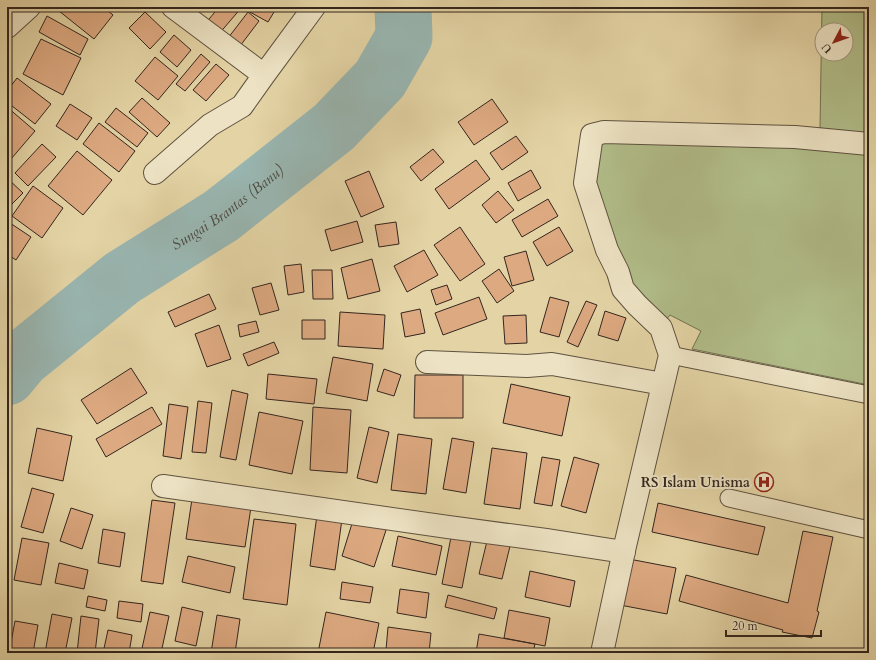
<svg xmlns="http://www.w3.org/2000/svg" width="876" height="660" viewBox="0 0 876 660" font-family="Cardo,serif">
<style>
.green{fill:#b1bd89;stroke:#727254;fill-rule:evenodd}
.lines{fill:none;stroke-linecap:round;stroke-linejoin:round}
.river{stroke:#99b6b1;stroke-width:57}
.building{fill:#dda981;stroke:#33261e}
.lane-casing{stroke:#5f5240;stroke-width:19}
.street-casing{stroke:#5f5240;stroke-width:24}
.lane{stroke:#ede3c4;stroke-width:17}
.street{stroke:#ede3c4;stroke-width:22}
.labels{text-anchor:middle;stroke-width:4;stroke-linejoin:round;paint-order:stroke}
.poi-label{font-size:14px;font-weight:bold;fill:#33261e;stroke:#ede3c4;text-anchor:end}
.water-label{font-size:15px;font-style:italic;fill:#4c4a43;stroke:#ede3c4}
</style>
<rect width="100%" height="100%" fill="#e4d4a5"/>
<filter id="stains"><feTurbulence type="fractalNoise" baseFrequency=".005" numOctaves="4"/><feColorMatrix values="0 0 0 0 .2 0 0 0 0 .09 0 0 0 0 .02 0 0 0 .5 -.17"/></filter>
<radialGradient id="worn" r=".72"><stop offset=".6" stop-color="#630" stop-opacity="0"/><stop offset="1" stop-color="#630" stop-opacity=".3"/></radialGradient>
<path class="green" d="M 822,7 L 869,7 L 869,134 L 820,128 ZM 822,30 L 846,30 L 846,54 L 822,54 Z
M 601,139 L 869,151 L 869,385 L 692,349 L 701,331 L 670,315 L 666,320 L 630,290 L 592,184 Z"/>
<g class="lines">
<path class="river" id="s1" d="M 7,377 L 22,359 L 122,278 L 221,216 L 334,127 L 380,79 L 404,37 L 403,7"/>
</g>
<path class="building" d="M 54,7 L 103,7 L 113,15 L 94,39 Z
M 219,7 L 242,7 L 218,35 L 205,24 Z
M 251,7 L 277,7 L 268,22 L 248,11 Z
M 145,12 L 166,32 L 150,49 L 129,28 Z
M 248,12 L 259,21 L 237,50 L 225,42 Z
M 47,16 L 88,39 L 80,55 L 39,32 Z
M 174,35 L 191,50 L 177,67 L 160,52 Z
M 41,39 L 81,58 L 63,95 L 23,74 Z
M 201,54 L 210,62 L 185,91 L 176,84 Z
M 155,57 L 178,76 L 158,100 L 135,81 Z
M 216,64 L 229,75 L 206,101 L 193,90 Z
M 17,78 L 51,104 L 35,124 L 7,102 L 7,91 Z
M 142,98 L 170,123 L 157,137 L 129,112 Z
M 492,99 L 508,122 L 474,145 L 458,122 Z
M 70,104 L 92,118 L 77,140 L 56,126 Z
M 7,107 L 35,131 L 11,159 L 7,156 Z
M 116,108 L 148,133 L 137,147 L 105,122 Z
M 99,123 L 135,151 L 119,172 L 83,144 Z
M 516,136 L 528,152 L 502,170 L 490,153 Z
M 42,144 L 56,157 L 28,186 L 15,173 Z
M 433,149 L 444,162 L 421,181 L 410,167 Z
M 77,151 L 112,180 L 83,215 L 48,186 Z
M 476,160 L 490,179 L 449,209 L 435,189 Z
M 531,170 L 541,188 L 518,201 L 508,183 Z
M 369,171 L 384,207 L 361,217 L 345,181 Z
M 7,178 L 23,193 L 7,209 Z
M 33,186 L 63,208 L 42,238 L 12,216 Z
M 498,191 L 514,210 L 496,223 L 482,205 Z
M 548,199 L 558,216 L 522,237 L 512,220 Z
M 7,221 L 31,237 L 16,260 L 7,254 Z
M 357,221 L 363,242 L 331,251 L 325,230 Z
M 396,222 L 399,244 L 379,247 L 375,225 Z
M 460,227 L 485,264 L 460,281 L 434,245 Z
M 559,227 L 573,251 L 547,266 L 533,242 Z
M 424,250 L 438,275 L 407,292 L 394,266 Z
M 526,251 L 534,280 L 512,286 L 504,257 Z
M 372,259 L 380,291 L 348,299 L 341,268 Z
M 301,264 L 304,292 L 288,295 L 284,266 Z
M 499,269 L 514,291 L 497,303 L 482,281 Z
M 312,270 L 332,270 L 333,299 L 313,299 Z
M 271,283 L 279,310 L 260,315 L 252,288 Z
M 447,285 L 452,299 L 436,305 L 431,290 Z
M 209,294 L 216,309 L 175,327 L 168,312 Z
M 479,297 L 487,319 L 443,335 L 435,313 Z
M 550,297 L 569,302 L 559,337 L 540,332 Z
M 586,301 L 597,305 L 578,347 L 567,342 Z
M 420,309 L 425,333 L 405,337 L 401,313 Z
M 605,311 L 626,318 L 618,341 L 598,335 Z
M 340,312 L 385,315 L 383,349 L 338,346 Z
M 526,315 L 527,343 L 505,344 L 503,316 Z
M 302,320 L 325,320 L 325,339 L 302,339 Z
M 256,321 L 259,332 L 240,337 L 238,325 Z
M 219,325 L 231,359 L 207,367 L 195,334 Z
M 274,342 L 279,353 L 248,366 L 243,354 Z
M 333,357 L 373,364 L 367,401 L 326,393 Z
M 131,368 L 147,393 L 97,424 L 81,400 Z
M 384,369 L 401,375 L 394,396 L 377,391 Z
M 268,374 L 317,379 L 314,404 L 266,399 Z
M 415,375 L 463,375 L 463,418 L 414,418 Z
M 511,384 L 570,397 L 562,436 L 503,423 Z
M 232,390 L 248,394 L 236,460 L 220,457 Z
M 198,401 L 212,403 L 206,453 L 192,452 Z
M 169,404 L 188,407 L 181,459 L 163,456 Z
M 152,407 L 162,424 L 106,457 L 96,439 Z
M 313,407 L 351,410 L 347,473 L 310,470 Z
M 259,412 L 303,421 L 292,474 L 249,465 Z
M 369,427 L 389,432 L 377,483 L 357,478 Z
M 37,428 L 72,436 L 63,481 L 28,473 Z
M 398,434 L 432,439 L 426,494 L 391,490 Z
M 452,438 L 474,442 L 466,493 L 443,489 Z
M 492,448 L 527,453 L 520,509 L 484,504 Z
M 542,457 L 560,460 L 552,506 L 534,503 Z
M 574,457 L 599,464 L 586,513 L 561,506 Z
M 32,488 L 54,494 L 43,533 L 21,527 Z
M 192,499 L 251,507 L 245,547 L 186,539 Z
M 152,500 L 175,503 L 163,584 L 141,581 Z
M 658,503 L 765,527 L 758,555 L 652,532 Z
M 71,508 L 93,515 L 82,549 L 60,541 Z
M 317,515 L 342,519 L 335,570 L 310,566 Z
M 354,517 L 387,527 L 374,567 L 342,556 Z
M 254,519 L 296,524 L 287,605 L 243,599 Z
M 103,529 L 125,533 L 120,567 L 98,563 Z
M 803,531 L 833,537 L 817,611 L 819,612 L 812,638 L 782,632 L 783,630 L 679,601 L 686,575 L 788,603 Z
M 398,536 L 442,546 L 436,575 L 392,566 Z
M 451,537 L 471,541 L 462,588 L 442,584 Z
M 488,537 L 511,542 L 502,579 L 479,574 Z
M 22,538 L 49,543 L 41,585 L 14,580 Z
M 188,556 L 235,567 L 230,593 L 182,582 Z
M 629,559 L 676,568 L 667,614 L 620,605 Z
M 59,563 L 88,570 L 84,589 L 55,583 Z
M 530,571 L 575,581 L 570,607 L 525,597 Z
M 342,582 L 373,587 L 370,603 L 340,599 Z
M 400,589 L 429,593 L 426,618 L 397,613 Z
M 448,595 L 497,608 L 494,619 L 445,607 Z
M 88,596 L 107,600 L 105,611 L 86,607 Z
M 119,601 L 143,604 L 141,622 L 117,618 Z
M 182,607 L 203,612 L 196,646 L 175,641 Z
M 509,610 L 550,618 L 545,646 L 504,638 Z
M 150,612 L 169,616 L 161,653 L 141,653 Z
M 326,612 L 379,623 L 373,653 L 318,653 Z
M 52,614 L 72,618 L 65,653 L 45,653 Z
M 217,615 L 240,619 L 235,653 L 211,653 Z
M 81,616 L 99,619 L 95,653 L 77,653 Z
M 15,621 L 38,625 L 33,653 L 9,653 Z
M 388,627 L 431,633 L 429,653 L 417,653 L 386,650 Z
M 108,630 L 132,635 L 129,653 L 103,653 Z
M 479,634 L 535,644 L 533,653 L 476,653 Z"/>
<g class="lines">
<defs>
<path id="lane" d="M 670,355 L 869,395
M 729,498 L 869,530"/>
<path id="street" d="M 173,7 L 264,75
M 7,27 L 29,7
M 155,173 L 210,125 L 242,106 L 264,75 L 314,7
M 427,362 L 527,366 L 552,364 L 663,384
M 163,486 L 448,527 L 546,540 L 624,552
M 602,653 L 625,546 L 670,355 L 661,328 L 637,305 L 623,289 L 618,272 L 607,250 L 585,183 L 592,135 L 604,132 L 795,137 L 869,144"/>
</defs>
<use href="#lane" class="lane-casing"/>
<use href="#street" class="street-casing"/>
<use href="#lane" class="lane"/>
<use href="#street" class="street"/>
</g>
<defs>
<symbol id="hospital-ring" viewBox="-11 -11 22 22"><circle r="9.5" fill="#ede3c4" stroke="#8f2418" stroke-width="1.5"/><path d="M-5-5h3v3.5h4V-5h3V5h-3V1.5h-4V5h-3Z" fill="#8f2418"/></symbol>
</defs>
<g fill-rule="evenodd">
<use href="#hospital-ring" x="753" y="471" width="22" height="22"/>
</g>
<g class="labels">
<g class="poi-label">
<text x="750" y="487">RS Islam Unisma</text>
</g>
<g class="water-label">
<text dy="5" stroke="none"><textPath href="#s1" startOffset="279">Sungai Brantas (Banu)</textPath></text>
</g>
</g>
<rect width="876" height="660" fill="none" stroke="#e4d4a5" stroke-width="24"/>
<rect x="8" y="8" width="860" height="644" fill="none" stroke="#33261e" stroke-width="2"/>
<rect x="12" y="12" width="852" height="636" fill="none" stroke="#33261e"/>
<g transform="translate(834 42) rotate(229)"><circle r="19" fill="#ede3c4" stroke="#a39782"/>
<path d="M0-3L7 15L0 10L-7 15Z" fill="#8f2418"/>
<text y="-6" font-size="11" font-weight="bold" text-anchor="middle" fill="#33261e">U</text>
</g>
<path d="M726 630v6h95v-6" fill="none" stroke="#33261e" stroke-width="2"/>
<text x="732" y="630" font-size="12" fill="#33261e" stroke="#ede3c4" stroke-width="3" paint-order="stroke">20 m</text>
<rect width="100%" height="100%" filter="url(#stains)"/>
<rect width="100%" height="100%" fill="url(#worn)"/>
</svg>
